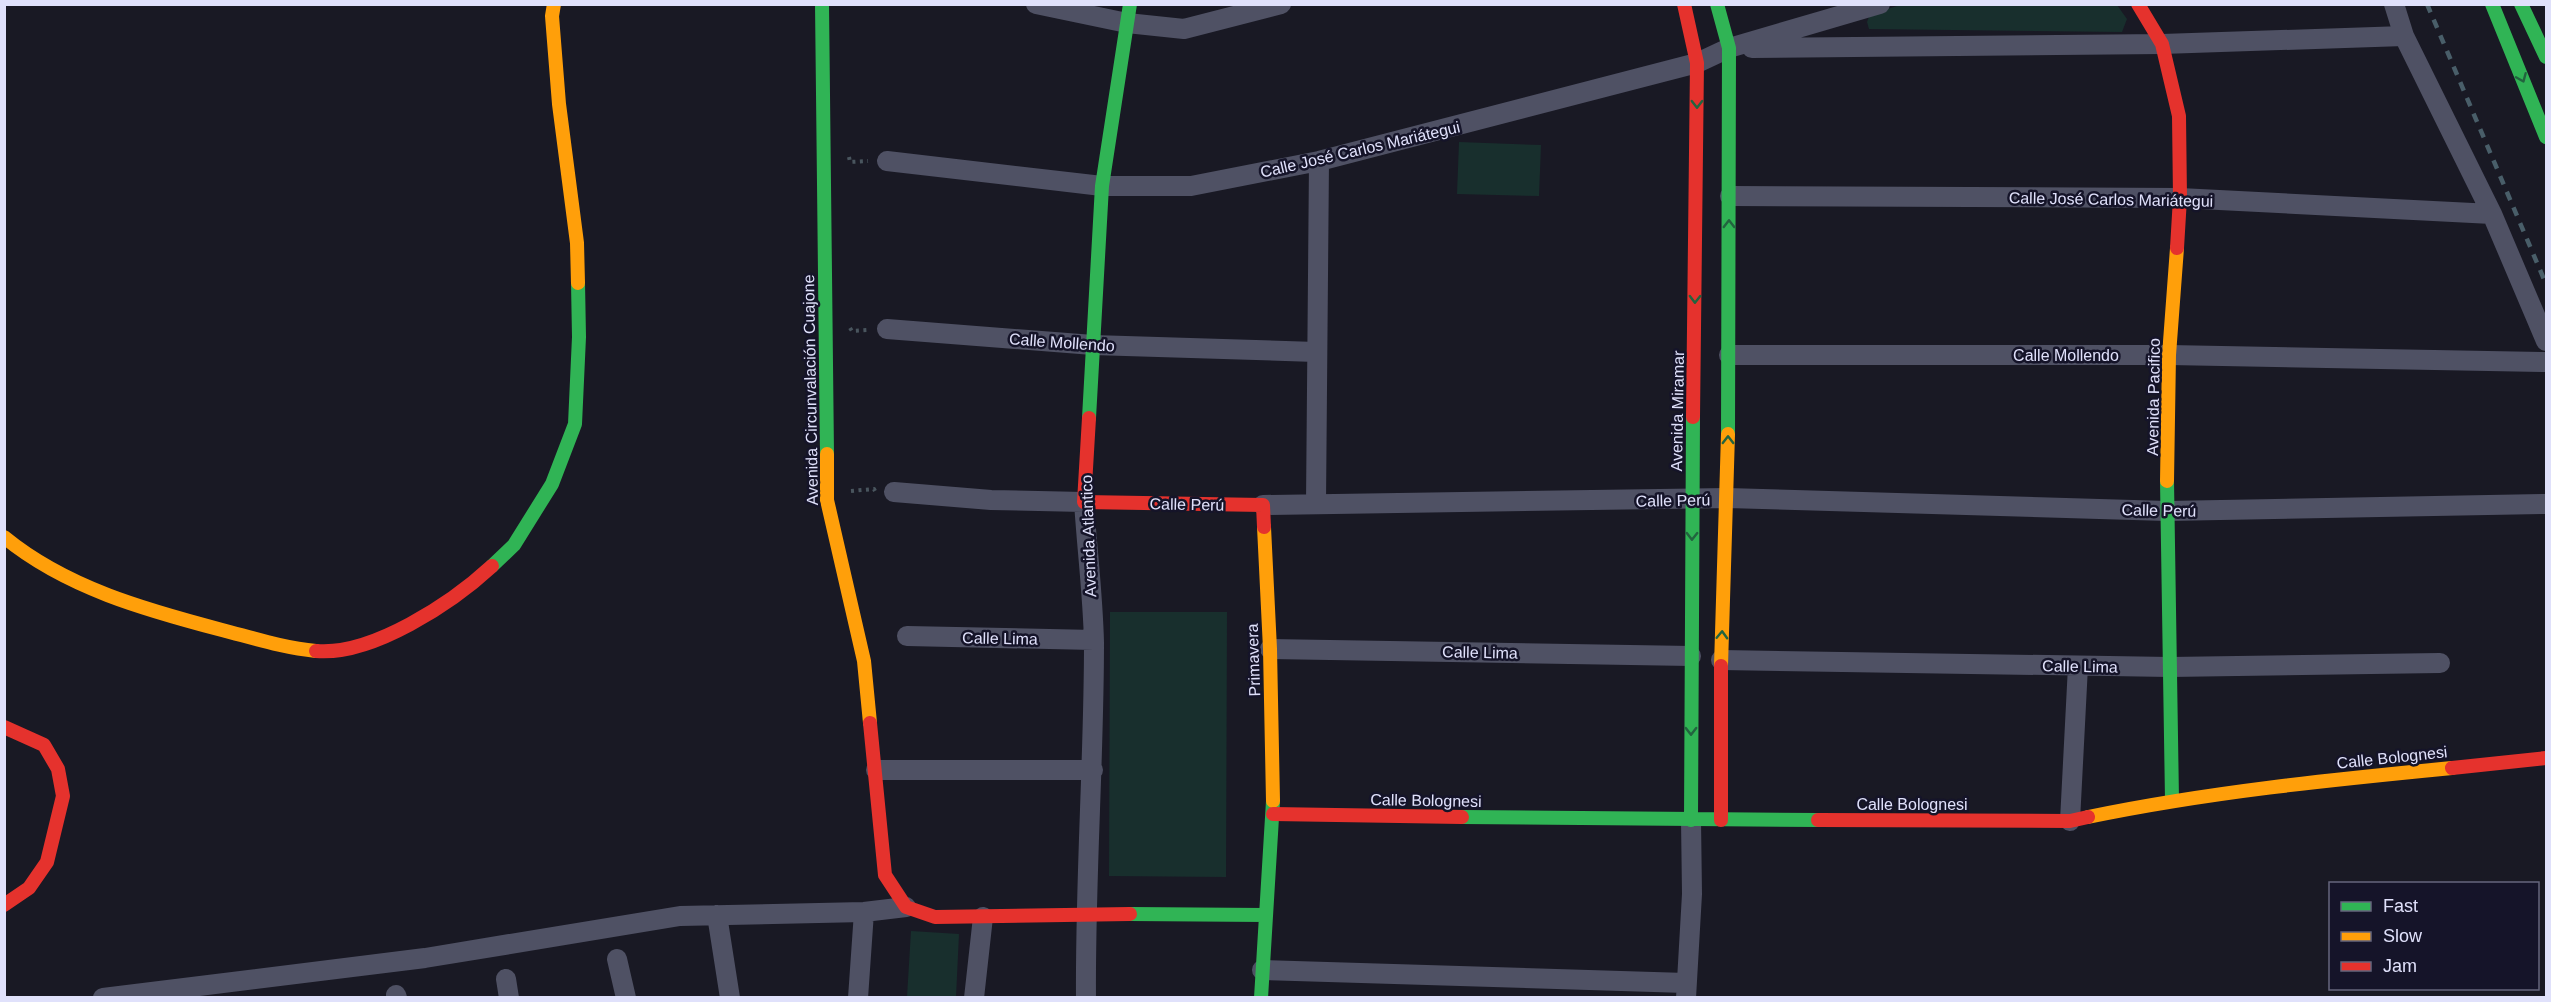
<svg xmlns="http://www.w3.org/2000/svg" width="2551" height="1002" viewBox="0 0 2551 1002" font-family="Helvetica,sans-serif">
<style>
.green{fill:#182f2d}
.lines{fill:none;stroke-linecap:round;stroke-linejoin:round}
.path{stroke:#49555e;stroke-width:4;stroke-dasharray:3 4.5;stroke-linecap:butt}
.street{stroke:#4f5164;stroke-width:20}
.fast{stroke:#30b455;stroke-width:14}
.slow{stroke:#ff9f0a;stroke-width:14}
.jam{stroke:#e5322d;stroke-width:14}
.rail{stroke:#495e69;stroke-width:4.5;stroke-dasharray:9 8;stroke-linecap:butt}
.oneway{stroke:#22643f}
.labels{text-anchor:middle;stroke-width:5;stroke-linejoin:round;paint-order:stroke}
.street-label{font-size:16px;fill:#e0e1fb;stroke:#151429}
</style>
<rect width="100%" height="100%" fill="#191924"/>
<path class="green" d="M 1904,4 L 2117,5 L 2127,19 L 2122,32 L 1869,29 L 1867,22 L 1870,14 Z
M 1459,142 L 1541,145 L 1539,196 L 1457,194 Z
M 1110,612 L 1227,612 L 1226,877 L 1109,876 Z
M 911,931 L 959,934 L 956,997 L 907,997 Z"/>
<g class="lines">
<path class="path" d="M 849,157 L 850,162 L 868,161
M 850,328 L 852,331 L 868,330
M 851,491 L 874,489 L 875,491"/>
<path class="street" d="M 1036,4 L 1127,23 L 1184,29 L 1281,4
M 2394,4 L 2404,36 L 2492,214 L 2546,341
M 1752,48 L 2162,44 L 2404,36
M 887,161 L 1102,186 L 1191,186 L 1319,161 L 1697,63 L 1729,48 L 1880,4
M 1730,196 L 2180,198 L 2492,214
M 887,329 L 1093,345 L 1316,352
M 1729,355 L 2169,355 L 2546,362
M 894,492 L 991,500 L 1084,502 C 1087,549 1093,596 1094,643 C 1094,761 1085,879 1086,998
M 1316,503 L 1319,161
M 1263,505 L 1727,498 L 2167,511 L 2546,504
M 907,636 L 1094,640
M 1270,649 L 1691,656
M 1721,660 L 2170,667 L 2440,663
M 876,770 L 1093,770
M 2070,821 L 2078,666
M 717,915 L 730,998
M 617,959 L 626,998
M 1262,970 L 1686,983
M 506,979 L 509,998
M 396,995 L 397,998
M 103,998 L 425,958 L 680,916 L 864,912 L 906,907
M 858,998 L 864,912
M 974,998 L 983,917
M 1686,998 L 1692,894 L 1691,820"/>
<path class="fast" d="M 822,4 L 827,454
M 1717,4 L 1729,48 L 1728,434
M 2492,4 L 2546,137
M 2521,4 L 2546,57
M 1089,418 L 1102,186 L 1130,4
M 2167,481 L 2172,800
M 492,566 L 514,545 L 552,484 L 575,424 L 579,337 L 578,283
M 1462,817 L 1818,820
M 1691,820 L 1693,417
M 1130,914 L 1265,915
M 1261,998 L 1273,801"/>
<path class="slow" d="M 554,4 L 552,16 L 559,104 L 577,243 L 578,283
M 827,454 L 827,500 L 864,661 L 870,723
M 2167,481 L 2169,355 L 2177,248
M 1264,527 L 1270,649 L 1273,801
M 4,537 C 66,588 146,610 222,630 C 253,638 284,648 316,651
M 1721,666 L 1728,434
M 2088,817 C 2209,792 2329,780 2452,768"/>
<path class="jam" d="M 1684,4 L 1697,63 L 1693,417
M 2138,4 L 2162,44 L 2179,116 L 2180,198 L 2177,248
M 1089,418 L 1084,502 L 1263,505 L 1264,527
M 316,651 C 372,656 452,603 492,566
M 1721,666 L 1721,820
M 870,723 L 885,875 L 906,907 L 935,917 L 1130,914
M 4,727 L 44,745 L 58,769 L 63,796 L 47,862 L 29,888 L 4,905
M 2452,768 L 2546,758
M 1273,814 L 1462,817
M 1818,820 L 2070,821 L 2088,817"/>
<path class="rail" d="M 2427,4 L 2546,284"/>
</g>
<defs><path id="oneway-chevron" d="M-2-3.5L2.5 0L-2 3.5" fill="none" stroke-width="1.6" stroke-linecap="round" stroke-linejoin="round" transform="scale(1.5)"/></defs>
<g class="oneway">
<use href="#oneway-chevron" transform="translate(2522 78) rotate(67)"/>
<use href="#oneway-chevron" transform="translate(1697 104) rotate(90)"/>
<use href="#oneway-chevron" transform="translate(1729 224) rotate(-90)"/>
<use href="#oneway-chevron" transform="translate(1695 299) rotate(91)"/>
<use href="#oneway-chevron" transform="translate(1728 440) rotate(-90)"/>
<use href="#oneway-chevron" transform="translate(1692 536) rotate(91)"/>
<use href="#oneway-chevron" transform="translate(1722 635) rotate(-88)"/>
<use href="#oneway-chevron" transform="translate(1691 731) rotate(90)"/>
</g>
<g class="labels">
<g class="street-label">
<text transform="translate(1360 149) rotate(-13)" y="6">Calle José Carlos Mariátegui</text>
<text transform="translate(2111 199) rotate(1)" y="6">Calle José Carlos Mariátegui</text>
<text transform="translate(1062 342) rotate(4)" y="6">Calle Mollendo</text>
<text x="2066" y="361">Calle Mollendo</text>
<text transform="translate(810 390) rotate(-91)" y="6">Avenida Circunvalación Cuajone</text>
<text transform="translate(2153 397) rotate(-89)" y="6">Avenida Pacifico</text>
<text transform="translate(1677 411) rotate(-89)" y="6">Avenida Miramar</text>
<text transform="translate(1673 500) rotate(-1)" y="6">Calle Perú</text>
<text transform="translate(1187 504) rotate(1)" y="6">Calle Perú</text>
<text transform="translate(2159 510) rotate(1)" y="6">Calle Perú</text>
<text transform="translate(1088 536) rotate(-92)" y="6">Avenida Atlantico</text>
<text transform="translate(1000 638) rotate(1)" y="6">Calle Lima</text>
<text transform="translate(1480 652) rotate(1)" y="6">Calle Lima</text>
<text transform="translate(1253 660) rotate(-92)" y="6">Primavera</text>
<text transform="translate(2080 666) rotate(1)" y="6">Calle Lima</text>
<text transform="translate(2392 757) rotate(-6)" y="6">Calle Bolognesi</text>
<text transform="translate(1426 800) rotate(1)" y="6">Calle Bolognesi</text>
<text x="1912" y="810">Calle Bolognesi</text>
</g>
</g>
<rect width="2551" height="1002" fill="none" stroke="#e0e1fb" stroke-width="12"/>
<rect x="2329" y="882" width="210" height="108" fill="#151429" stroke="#66667d" stroke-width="1.5"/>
<rect x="2341" y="902" width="30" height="9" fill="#30b455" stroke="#66667d" stroke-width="1.5"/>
<text x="2383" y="912" font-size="18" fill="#e0e1fb">Fast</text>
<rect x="2341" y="932" width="30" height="9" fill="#ff9f0a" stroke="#66667d" stroke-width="1.5"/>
<text x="2383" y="942" font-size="18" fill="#e0e1fb">Slow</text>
<rect x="2341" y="962" width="30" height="9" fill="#e5322d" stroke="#66667d" stroke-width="1.5"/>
<text x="2383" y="972" font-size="18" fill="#e0e1fb">Jam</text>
</svg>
